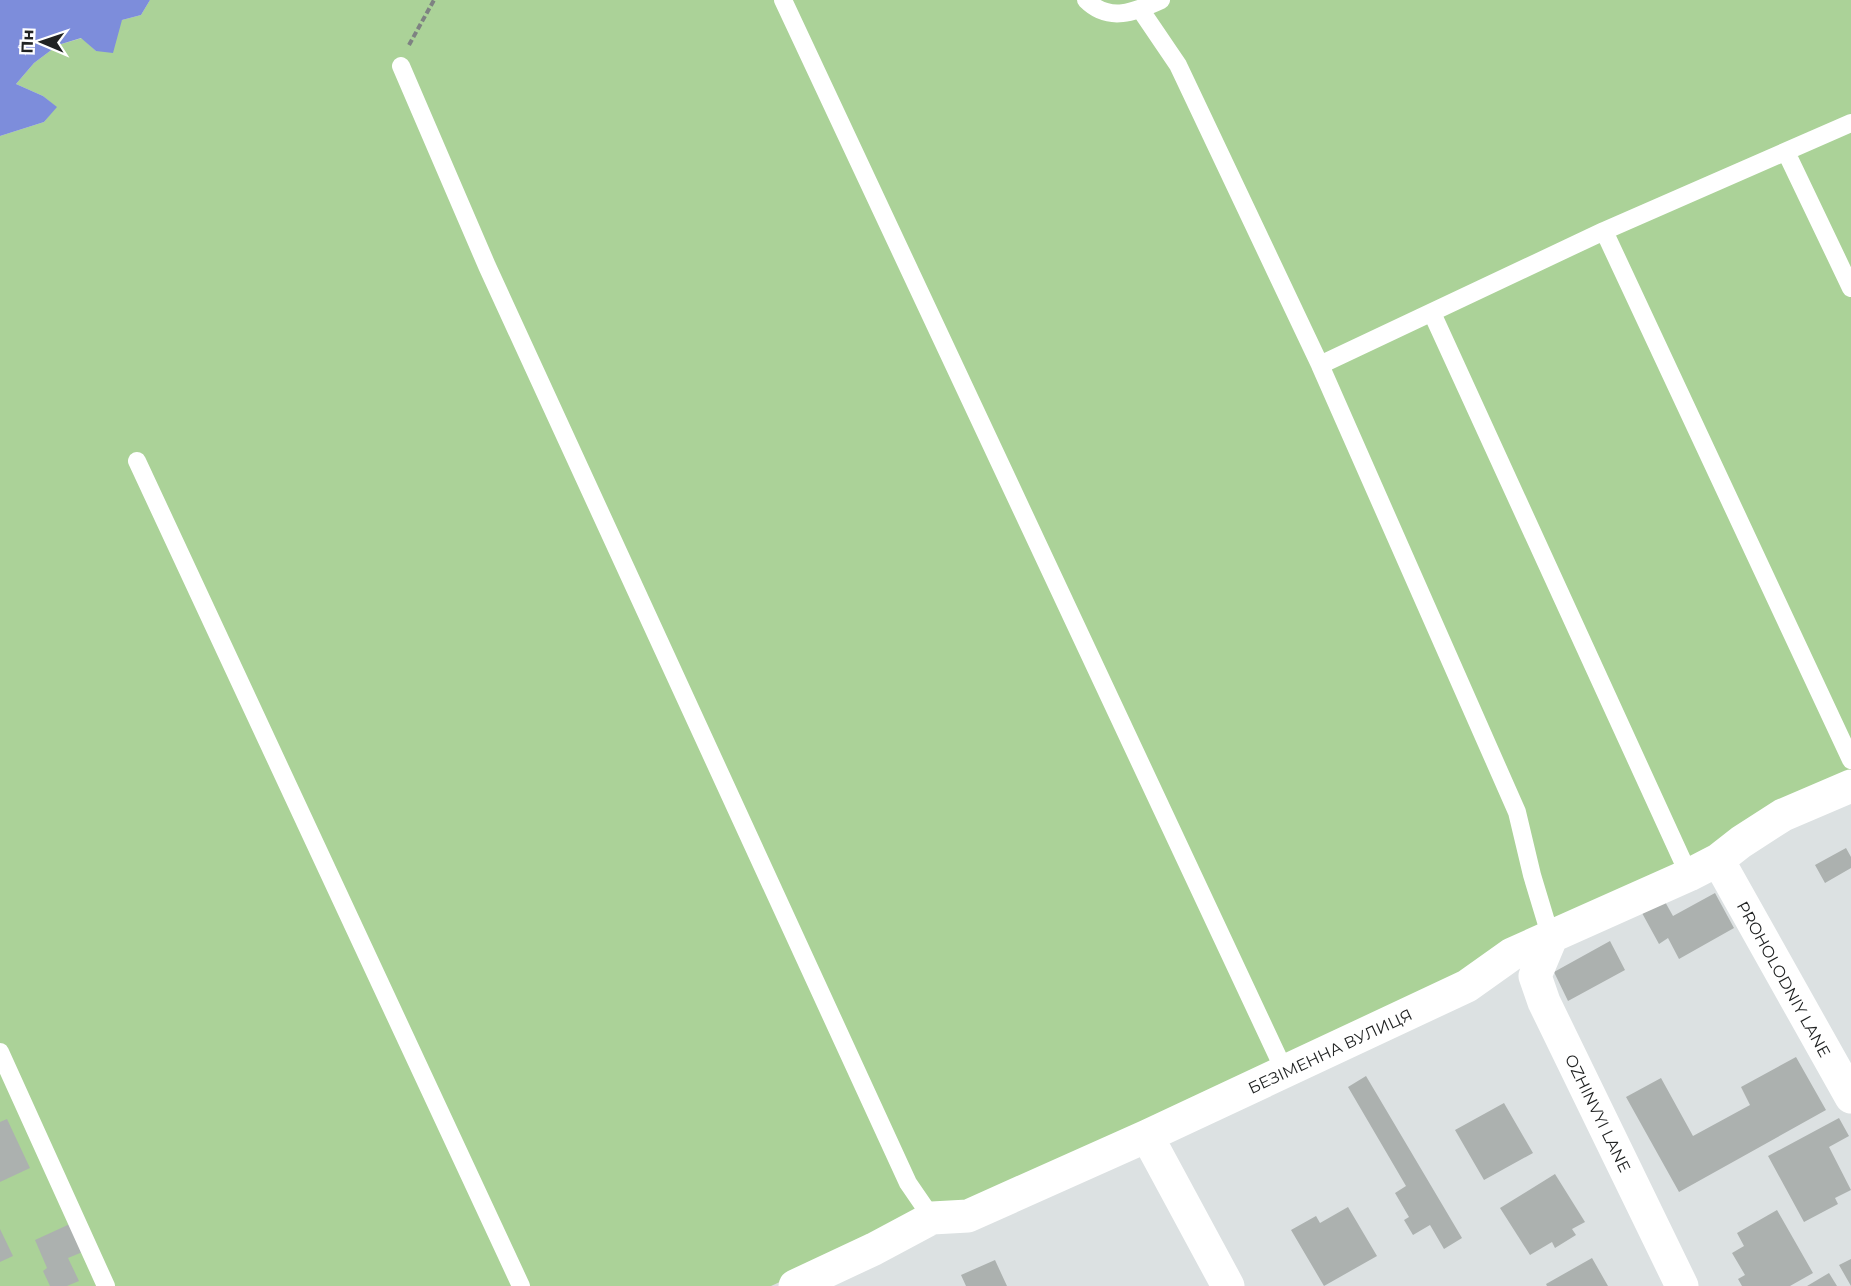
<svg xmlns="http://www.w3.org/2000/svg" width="1851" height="1286" viewBox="0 0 1851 1286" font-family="Montserrat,sans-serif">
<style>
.green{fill:#abd298}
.water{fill:#7d8ddb}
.building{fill:#acb1af}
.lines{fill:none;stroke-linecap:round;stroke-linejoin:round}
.path{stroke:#7e8282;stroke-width:4;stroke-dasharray:6 3;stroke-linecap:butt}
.lane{stroke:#fff;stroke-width:18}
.street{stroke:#fff;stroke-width:33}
.labels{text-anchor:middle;stroke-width:4.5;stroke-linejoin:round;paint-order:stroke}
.street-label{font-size:16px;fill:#212323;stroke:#fff}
</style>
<rect width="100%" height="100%" fill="#dce1e2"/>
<path class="green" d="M 150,0 L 1851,0 L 1851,779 L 1712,854 L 963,1209 L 942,1208 L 771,1286 L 0,1286 L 0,136 L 44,122 L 56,107 L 43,96 L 16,84 L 34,63 L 58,45 L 82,38 L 96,51 L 122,20 L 141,15 Z"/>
<path class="water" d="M 0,0 L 150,0 L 141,15 L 122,20 L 113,53 L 96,51 L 81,38 L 58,45 L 34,63 L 16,84 L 43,96 L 57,107 L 44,122 L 0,136 Z"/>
<path class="building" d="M 1846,848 L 1851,857 L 1851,868 L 1825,883 L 1815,865 Z
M 1715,893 L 1734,928 L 1679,959 L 1668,938 L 1659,944 L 1642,913 L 1664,900 L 1673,916 Z
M 1610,941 L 1625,970 L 1568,1001 L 1554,972 Z
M 1796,1057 L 1826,1110 L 1679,1192 L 1626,1097 L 1661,1078 L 1693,1136 L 1750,1105 L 1741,1087 Z
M 1366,1076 L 1462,1238 L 1444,1249 L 1430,1225 L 1413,1235 L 1404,1220 L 1409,1217 L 1395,1193 L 1406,1186 L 1348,1087 Z
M 1504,1103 L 1533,1153 L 1484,1180 L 1455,1130 Z
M 1839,1118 L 1849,1136 L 1829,1147 L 1851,1190 L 1835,1198 L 1838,1204 L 1804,1222 L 1768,1156 Z
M 7,1119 L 30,1168 L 0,1182 L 0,1122 Z
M 1555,1174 L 1585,1222 L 1572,1229 L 1576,1235 L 1555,1248 L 1552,1242 L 1530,1255 L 1500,1208 Z
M 1348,1207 L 1377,1256 L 1324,1286 L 1291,1230 L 1316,1216 L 1320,1223 Z
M 1777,1210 L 1813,1273 L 1790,1286 L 1742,1286 L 1738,1279 L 1745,1275 L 1732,1253 L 1744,1246 L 1737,1233 Z
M 72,1223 L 85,1251 L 68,1258 L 79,1281 L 67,1286 L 50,1286 L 43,1271 L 47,1268 L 35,1240 Z
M 0,1229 L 13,1256 L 0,1262 Z
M 1592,1258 L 1608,1286 L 1547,1286 L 1546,1284 Z
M 1851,1259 L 1851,1286 L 1839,1265 Z
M 995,1260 L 1007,1286 L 966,1286 L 961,1275 Z
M 1829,1273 L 1837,1286 L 1807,1286 Z"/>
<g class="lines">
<path class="path" d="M 409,45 L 434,0"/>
<path class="lane" d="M 783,0 L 1285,1072
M 1086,0 C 1109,23 1135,12 1161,0
M 1140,9 L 1178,65 L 1320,365 L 1517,812 L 1532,875 L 1551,938
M 401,66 L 487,266 L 908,1183 L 932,1218
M 1786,152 L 1851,288
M 1604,231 L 1851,760
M 1432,313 L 1689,875
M 1320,365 L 1604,231 L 1851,123
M 137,461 L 521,1286
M 0,1052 L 106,1286"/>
<path class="street" d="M 1718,860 L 1851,1097
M 1551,938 L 1535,976 L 1544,1002 L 1682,1286
M 1147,1136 L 1228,1286
M 795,1286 L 874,1249 L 932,1218 L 968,1216 L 1147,1136 L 1467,986 L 1512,954 L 1689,875 L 1718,860 L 1741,842 L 1783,815 L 1851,786"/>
</g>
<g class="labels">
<g class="street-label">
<text transform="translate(1784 979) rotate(61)" y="6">PROHOLODNIY LANE</text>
<text transform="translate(1330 1051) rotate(-25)" y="6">БЕЗІМЕННА ВУЛИЦЯ</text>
<text transform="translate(1598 1113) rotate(64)" y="6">OZHINVYI LANE</text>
</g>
</g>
<g transform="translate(42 42) rotate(272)" stroke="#ffffff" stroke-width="4.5" paint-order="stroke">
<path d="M0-4.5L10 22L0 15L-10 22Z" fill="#212323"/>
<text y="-9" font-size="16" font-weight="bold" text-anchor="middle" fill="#212323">Пн</text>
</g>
</svg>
